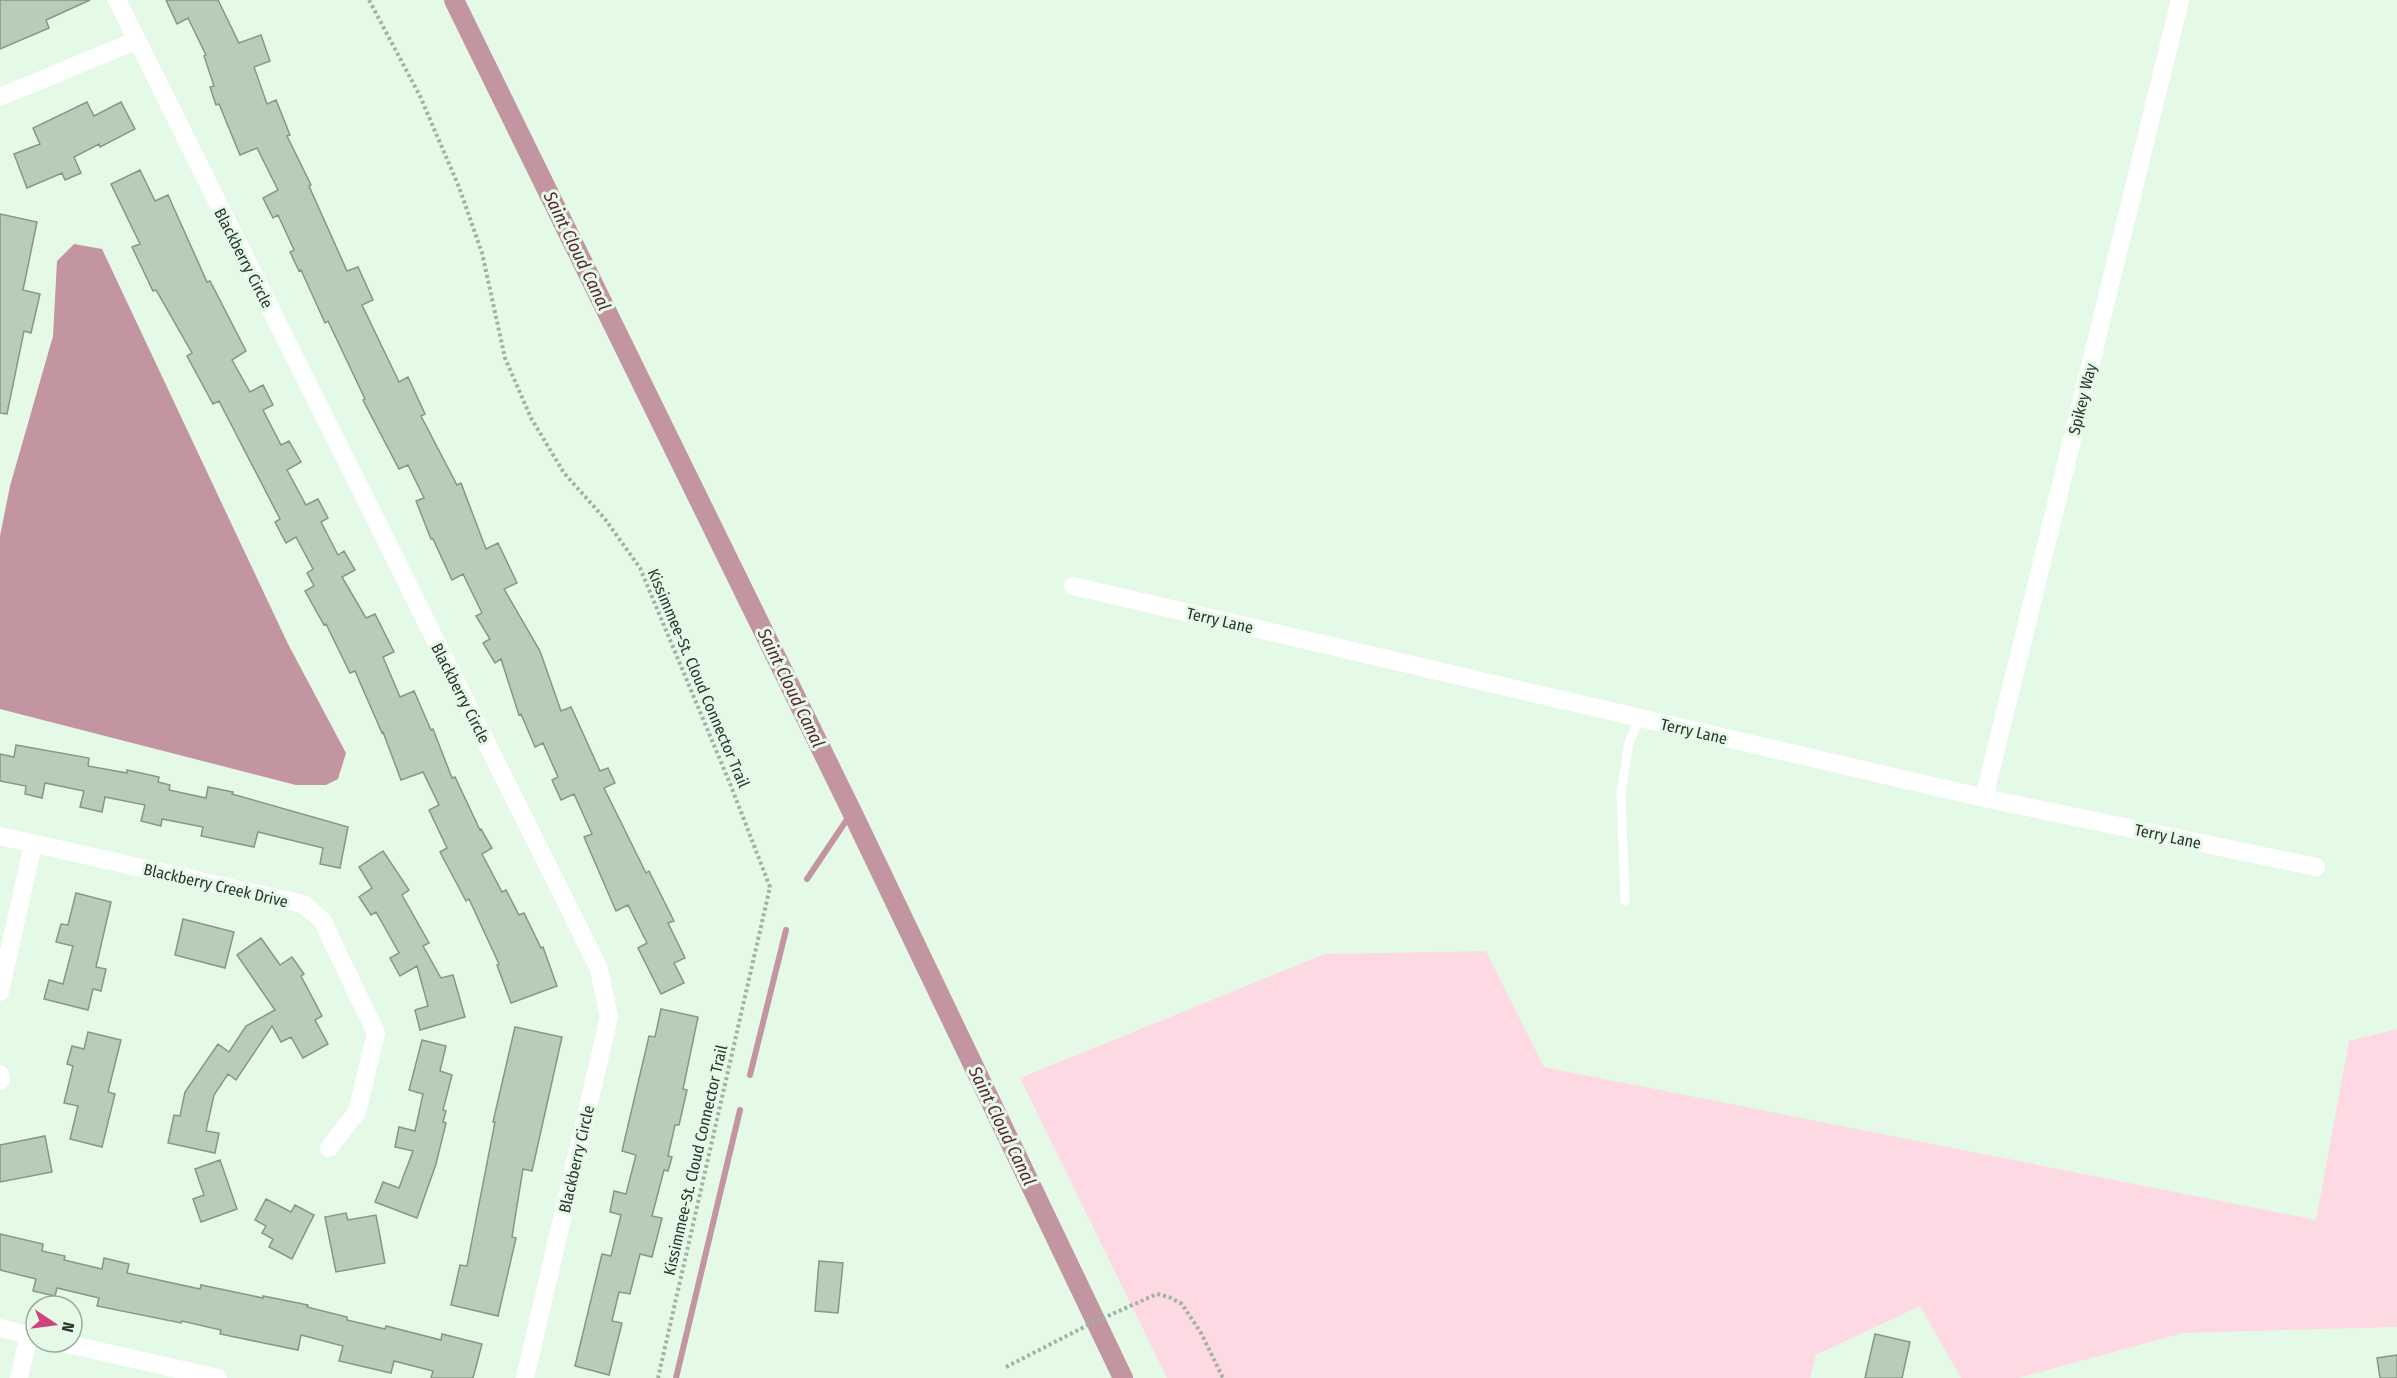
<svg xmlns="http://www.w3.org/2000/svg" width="2397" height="1378" viewBox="0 0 2397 1378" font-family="'Fira Sans Condensed',sans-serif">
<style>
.green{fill:#fddae3}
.water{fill:#c295a1}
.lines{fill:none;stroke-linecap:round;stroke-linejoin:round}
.stream{stroke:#c295a1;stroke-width:6}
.canal{stroke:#c295a1;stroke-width:20}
.building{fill:#b9ccba;stroke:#859787;stroke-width:1.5}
.path{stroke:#a1b1a3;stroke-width:4;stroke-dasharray:3 3;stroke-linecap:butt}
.lane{stroke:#fff;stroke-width:9}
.street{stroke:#fff;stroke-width:18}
.labels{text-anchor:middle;stroke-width:6;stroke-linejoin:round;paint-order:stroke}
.street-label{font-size:16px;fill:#2e352e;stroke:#e5f9e7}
.water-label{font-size:18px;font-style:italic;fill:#5d2438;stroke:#e5f9e7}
</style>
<rect width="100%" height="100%" fill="#e5f9e7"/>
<path class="green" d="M 1486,951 L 1544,1067 L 2316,1220 L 2349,1041 L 2397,1029 L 2397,1327 L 2183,1333 L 2018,1378 L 1961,1378 L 1920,1306 L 1816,1355 L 1810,1378 L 1167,1378 L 1020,1078 L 1325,954 Z"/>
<path class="water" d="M 74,244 L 102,249 L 288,644 L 346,753 L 338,779 L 326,785 L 296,785 L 0,709 L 0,536 L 10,486 L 53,336 L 57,261 Z"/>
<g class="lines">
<path class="stream" d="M 807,879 L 852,812
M 750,1075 L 786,930
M 676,1378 L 740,1110"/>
<path class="canal" d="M 454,0 L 852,812 L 1123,1378"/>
</g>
<path class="building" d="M 0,0 L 90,0 L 46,20 L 49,28 L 0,49 Z
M 166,0 L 218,0 L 239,43 L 261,35 L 270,61 L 254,67 L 267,104 L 276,100 L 290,135 L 287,136 L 311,185 L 309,186 L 347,271 L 358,267 L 373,300 L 362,305 L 399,382 L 408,377 L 425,414 L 421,416 L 457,485 L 461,483 L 486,549 L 498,543 L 517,583 L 504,589 L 540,651 L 561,711 L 571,707 L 600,771 L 608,768 L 615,783 L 604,788 L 646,873 L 649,871 L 674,921 L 668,923 L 685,958 L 674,963 L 684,983 L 661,994 L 638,948 L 647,943 L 628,905 L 616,911 L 584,837 L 592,834 L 574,794 L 561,800 L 552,780 L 558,777 L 543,743 L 535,747 L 521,714 L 519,715 L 501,659 L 495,663 L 483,643 L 490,639 L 476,616 L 482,613 L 463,574 L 452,580 L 433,539 L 431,539 L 416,501 L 424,498 L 408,465 L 399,469 L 363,400 L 365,399 L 328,321 L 325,323 L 301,270 L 299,271 L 290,252 L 294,250 L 278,215 L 273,218 L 263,198 L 278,190 L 257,148 L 240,155 L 219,104 L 216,105 L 210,87 L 214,86 L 204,56 L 206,55 L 188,18 L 177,24 Z
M 87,102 L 94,116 L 121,102 L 135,129 L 100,147 L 99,144 L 74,157 L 81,173 L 65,180 L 62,173 L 27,188 L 14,154 L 40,144 L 33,128 Z
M 140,170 L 155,201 L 168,195 L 207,282 L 210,281 L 246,351 L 232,360 L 250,392 L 263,385 L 273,405 L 263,410 L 281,445 L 289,441 L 301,462 L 287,470 L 306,505 L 318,499 L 328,518 L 321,522 L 338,555 L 344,551 L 355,570 L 342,577 L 366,618 L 375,614 L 394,652 L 383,657 L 400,697 L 414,691 L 431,730 L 433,729 L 452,778 L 455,777 L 480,830 L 481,829 L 492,848 L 482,854 L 502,892 L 506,890 L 519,915 L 524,913 L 541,948 L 543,947 L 557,986 L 511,1003 L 497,965 L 499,964 L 469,899 L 466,901 L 440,852 L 447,848 L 429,810 L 439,805 L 423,772 L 401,780 L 383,732 L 382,733 L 355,671 L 350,673 L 326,624 L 324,625 L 305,591 L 314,586 L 307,573 L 313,569 L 296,537 L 286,543 L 275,522 L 280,519 L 219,401 L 213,404 L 187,356 L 192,353 L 156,290 L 153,291 L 132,247 L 140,244 L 111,184 Z
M 0,214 L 37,222 L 23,290 L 40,294 L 31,333 L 24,331 L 7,414 L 0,413 Z
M 16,745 L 89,758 L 88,766 L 127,773 L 127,770 L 159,777 L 158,782 L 170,785 L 169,790 L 206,798 L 208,787 L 233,792 L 232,794 L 348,827 L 340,868 L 320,864 L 323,848 L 258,832 L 254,847 L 201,836 L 203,827 L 162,819 L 161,826 L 141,821 L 145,805 L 105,797 L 102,812 L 80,807 L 84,791 L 45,783 L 42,798 L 25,794 L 26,786 L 0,781 L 0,754 L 14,757 Z
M 383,851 L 409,890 L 402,895 L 429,943 L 423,946 L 441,978 L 453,975 L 465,1017 L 420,1030 L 415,1010 L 428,1006 L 417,966 L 400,976 L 390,958 L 399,953 L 376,912 L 371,915 L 359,897 L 372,888 L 359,867 Z
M 76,893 L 111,902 L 96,967 L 106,969 L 101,991 L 93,989 L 88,1010 L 44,999 L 49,980 L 63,984 L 73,946 L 56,942 L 61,924 L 68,925 Z
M 183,919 L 234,932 L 225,968 L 175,955 Z
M 261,938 L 280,965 L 292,957 L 304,974 L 301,976 L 322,1016 L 315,1020 L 328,1044 L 303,1058 L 291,1037 L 281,1042 L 272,1026 L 236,1080 L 228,1074 L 214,1095 L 206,1131 L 219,1133 L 215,1153 L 168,1143 L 174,1115 L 180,1116 L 185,1092 L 218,1044 L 229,1052 L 246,1026 L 275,1010 L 237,955 Z
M 661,1009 L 698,1017 L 683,1089 L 687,1090 L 679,1125 L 675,1125 L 668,1156 L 672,1157 L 668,1171 L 664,1170 L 652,1216 L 662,1218 L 652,1257 L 640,1254 L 630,1294 L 619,1292 L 612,1321 L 622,1323 L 609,1375 L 575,1366 L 602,1254 L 611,1256 L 621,1215 L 610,1212 L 614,1191 L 626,1194 L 636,1155 L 622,1151 L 649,1036 L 655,1037 Z
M 515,1027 L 562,1037 L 532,1171 L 523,1169 L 512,1237 L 516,1238 L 498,1316 L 451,1305 L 460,1265 L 467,1266 L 495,1122 L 493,1122 Z
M 88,1032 L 121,1040 L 108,1092 L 115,1094 L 102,1147 L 70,1139 L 78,1106 L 64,1103 L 73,1066 L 67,1064 L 72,1046 L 84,1049 Z
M 422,1040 L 446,1046 L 440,1071 L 452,1075 L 443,1110 L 446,1111 L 443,1122 L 446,1123 L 436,1164 L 417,1218 L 375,1202 L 383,1182 L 399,1188 L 413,1151 L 395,1147 L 399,1127 L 415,1131 L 423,1094 L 409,1090 Z
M 45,1136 L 52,1172 L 0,1182 L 0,1145 Z
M 220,1160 L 237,1209 L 201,1222 L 193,1199 L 204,1195 L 195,1169 Z
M 266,1199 L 291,1212 L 295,1205 L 314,1215 L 292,1259 L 269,1247 L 273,1239 L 262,1233 L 266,1226 L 255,1220 Z
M 346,1213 L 348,1220 L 376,1215 L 385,1263 L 336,1272 L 325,1217 Z
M 0,1234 L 43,1244 L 42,1251 L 65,1256 L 64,1260 L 102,1269 L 104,1258 L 129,1264 L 127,1273 L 200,1289 L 201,1285 L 263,1298 L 263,1296 L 308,1305 L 307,1307 L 347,1317 L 347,1320 L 385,1329 L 386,1326 L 441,1340 L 442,1334 L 482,1344 L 473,1378 L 431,1378 L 433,1371 L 394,1361 L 391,1373 L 339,1361 L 343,1346 L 301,1335 L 298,1350 L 220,1334 L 221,1330 L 182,1321 L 181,1323 L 97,1306 L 99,1298 L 57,1288 L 55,1296 L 33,1291 L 36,1279 L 0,1270 Z
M 819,1261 L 843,1263 L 838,1313 L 815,1311 Z
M 1875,1334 L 1910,1342 L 1902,1378 L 1865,1378 Z
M 2397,1355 L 2397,1378 L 2380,1378 L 2377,1358 Z"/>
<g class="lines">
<path class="path" d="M 369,0 L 420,96 L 459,187 L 482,253 L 505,358 L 531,418 L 564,473 L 605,519 L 640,568 L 731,786 L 770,887 L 658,1378
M 1006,1367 L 1090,1324 L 1157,1294 L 1169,1297 L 1182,1304 L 1201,1333 L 1223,1378"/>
<path class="lane" d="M 1625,901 L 1621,792 L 1629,742 L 1640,718"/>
<path class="street" d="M 117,0 L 599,969 L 609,1017 L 525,1378
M 0,97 L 135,41
M 1073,586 L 1984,798 L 2316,867
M 1984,798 L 2180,0
M 0,836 L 303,904 L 322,920 L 376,1033 L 357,1112 L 329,1148
M 0,992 L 33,844
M 0,1074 L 1,1080
M 0,1328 L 36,1337
M 59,1342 L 218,1378
M 19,1378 L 29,1335"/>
</g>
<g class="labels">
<g class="street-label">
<text transform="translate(244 258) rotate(63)" y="6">Blackberry Circle</text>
<text transform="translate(2082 399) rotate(-76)" y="6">Spikey Way</text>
<text transform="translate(1220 620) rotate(13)" y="6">Terry Lane</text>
<text transform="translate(699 678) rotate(67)" y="6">Kissimmee-St. Cloud Connector Trail</text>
<text transform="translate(461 693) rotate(63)" y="6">Blackberry Circle</text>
<text transform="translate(1694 731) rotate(13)" y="6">Terry Lane</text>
<text transform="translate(2168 836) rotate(12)" y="6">Terry Lane</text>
<text transform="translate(216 885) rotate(13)" y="6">Blackberry Creek Drive</text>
<text transform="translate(576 1159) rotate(-77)" y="6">Blackberry Circle</text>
<text transform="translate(695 1160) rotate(-77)" y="6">Kissimmee-St. Cloud Connector Trail</text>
</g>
<g class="water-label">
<text transform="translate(577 251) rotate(64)" y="6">Saint Cloud Canal</text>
<text transform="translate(791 688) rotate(64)" y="6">Saint Cloud Canal</text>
<text transform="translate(1002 1126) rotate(64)" y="6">Saint Cloud Canal</text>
</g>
</g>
<g transform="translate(54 1324) rotate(103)"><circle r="28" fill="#e5f9e7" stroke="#9cab9d" stroke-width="1.5"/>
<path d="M0-4.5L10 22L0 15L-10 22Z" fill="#cf457a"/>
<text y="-9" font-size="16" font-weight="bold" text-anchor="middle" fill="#2e352e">N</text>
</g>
</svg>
